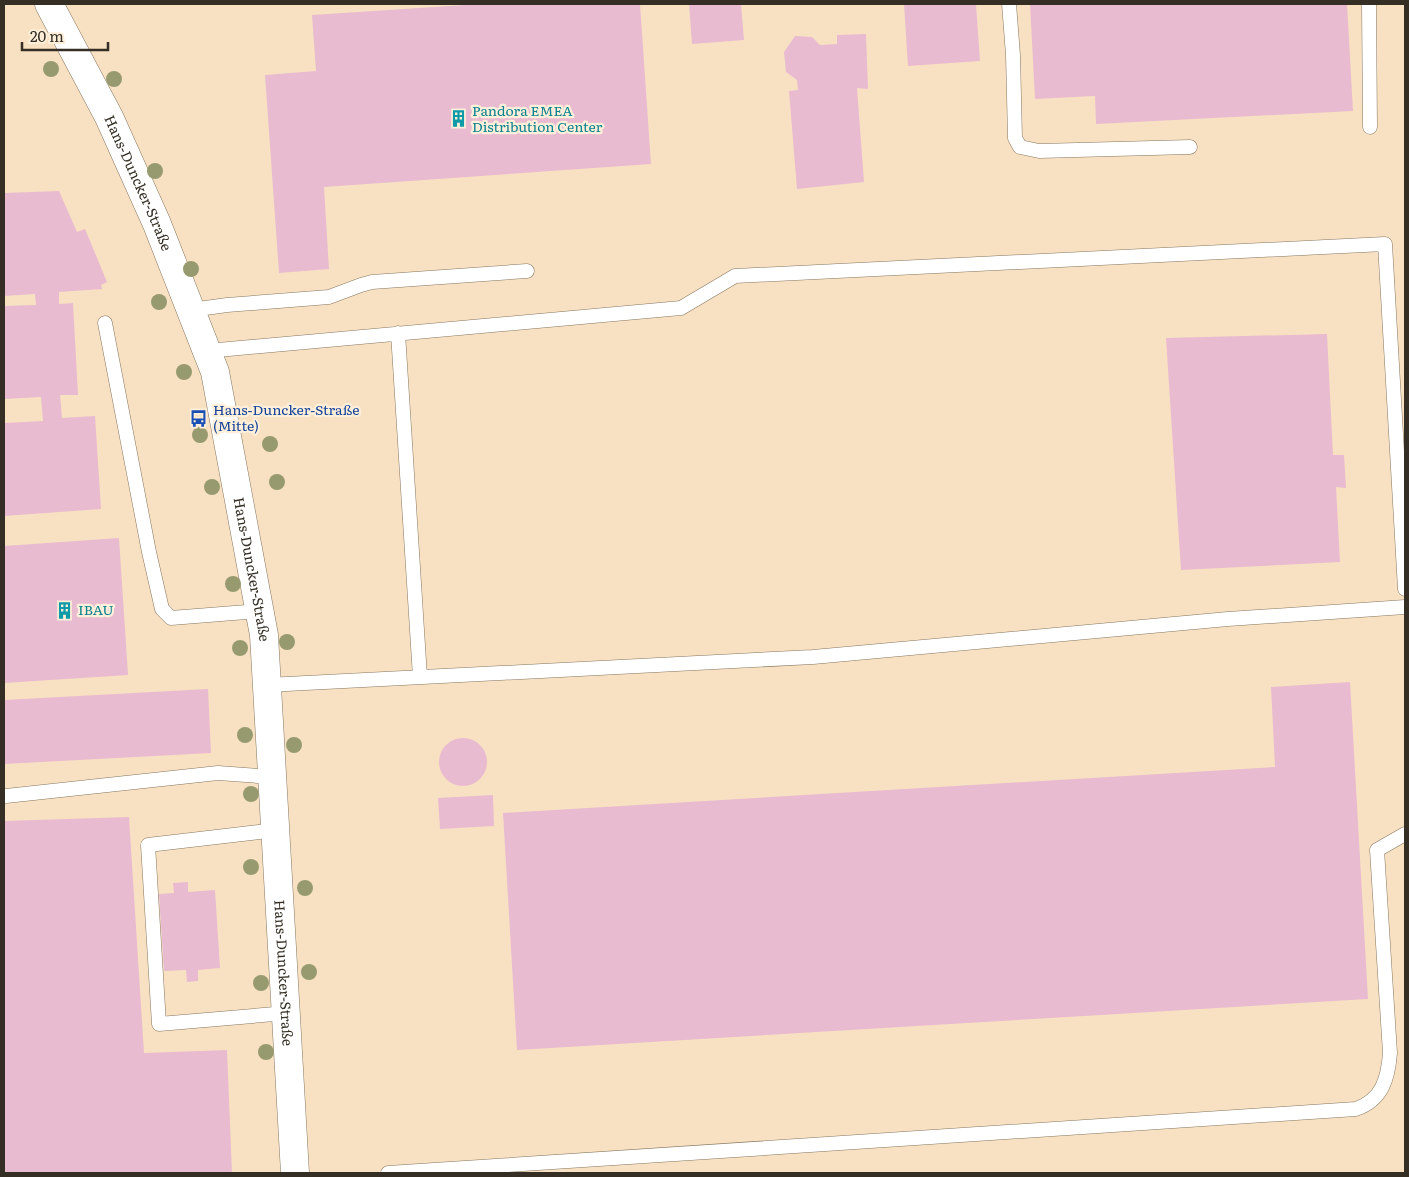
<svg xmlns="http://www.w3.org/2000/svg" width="1409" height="1177" viewBox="0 0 1409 1177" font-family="Literata,serif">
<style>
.built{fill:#f8e1c2}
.building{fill:#e9bbd0}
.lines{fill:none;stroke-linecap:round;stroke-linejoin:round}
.lane-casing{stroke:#867660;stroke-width:15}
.street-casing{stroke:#867660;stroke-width:29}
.lane{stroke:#fff;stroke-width:14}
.street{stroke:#fff;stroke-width:28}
.tree{fill:#979a6e}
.labels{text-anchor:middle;stroke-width:4.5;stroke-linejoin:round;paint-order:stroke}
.culture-label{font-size:14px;fill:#0d838f;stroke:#feefdb;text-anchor:start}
.street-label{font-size:14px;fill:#342e24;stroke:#feefdb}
.transit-label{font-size:14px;fill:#164399;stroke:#feefdb;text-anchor:start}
</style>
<rect width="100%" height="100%" fill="#feefdb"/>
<path class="built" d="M 4,4 L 1405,4 L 1405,1173 L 4,1173 Z"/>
<path class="building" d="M 480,4 L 640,4 L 651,164 L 324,187 L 329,269 L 279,273 L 265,75 L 316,71 L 312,15 Z
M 689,4 L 741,4 L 744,40 L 692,44 Z
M 904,4 L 976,4 L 980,61 L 908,66 Z
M 1030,4 L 1347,4 L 1353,111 L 1096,124 L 1095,96 L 1035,99 Z
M 866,34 L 868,89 L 857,88 L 864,182 L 797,189 L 789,91 L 798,90 L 797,80 L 786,72 L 784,52 L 795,36 L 812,37 L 820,45 L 837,44 L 837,35 Z
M 59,191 L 77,232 L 85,229 L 107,282 L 101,285 L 102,289 L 59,292 L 59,304 L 73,303 L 78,395 L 60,395 L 62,418 L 95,416 L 101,509 L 4,516 L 4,423 L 43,421 L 41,397 L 4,399 L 4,306 L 36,305 L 35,294 L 4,296 L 4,193 Z
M 1327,334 L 1333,455 L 1344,455 L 1346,488 L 1336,487 L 1340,562 L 1181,570 L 1166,338 Z
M 119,538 L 128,675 L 4,683 L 4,546 Z
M 1350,682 L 1368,999 L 517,1050 L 503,813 L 1275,767 L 1271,687 Z
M 208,689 L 211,753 L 4,764 L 4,700 Z
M439 762a24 24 0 1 1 48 0a24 24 0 1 1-48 0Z
M 493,795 L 494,826 L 440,829 L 438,798 Z
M 129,817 L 144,1053 L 227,1050 L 232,1173 L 4,1173 L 4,821 Z
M 188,882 L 188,892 L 215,890 L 220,968 L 198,970 L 198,981 L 187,982 L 186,970 L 164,971 L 159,894 L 174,893 L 173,883 Z"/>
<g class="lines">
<defs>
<path id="lane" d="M 1009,4 L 1013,55 L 1015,138 L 1020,147 L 1039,151 L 1190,147
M 1369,4 L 1370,127
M 191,310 L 227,305 L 329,297 L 361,285 L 372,282 L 527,271
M 105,323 L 149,552 L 162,609 L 171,618 L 259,611
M 398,333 L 420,677
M 207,351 L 681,308 L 735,276 L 1385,244 L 1405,589
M 267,685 L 813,657 L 1228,619 L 1405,607
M 6,796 L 218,773 L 272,777
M 276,830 L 148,845 L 159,1024 L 287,1013
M 388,1173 L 1356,1109 C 1382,1100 1388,1079 1390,1053 L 1377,850 L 1405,834"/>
<g id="street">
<path id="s1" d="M 49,4 L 109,117 L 157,224 L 215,372 L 264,635 L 295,1173"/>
</g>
</defs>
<use href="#lane" class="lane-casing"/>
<use href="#street" class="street-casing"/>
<use href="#lane" class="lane"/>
<use href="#street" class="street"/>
</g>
<g class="tree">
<circle cx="51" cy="69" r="8"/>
<circle cx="114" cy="79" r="8"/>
<circle cx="155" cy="171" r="8"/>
<circle cx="191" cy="269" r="8"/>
<circle cx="159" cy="302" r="8"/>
<circle cx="184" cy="372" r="8"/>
<circle cx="200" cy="435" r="8"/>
<circle cx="270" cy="444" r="8"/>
<circle cx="277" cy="482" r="8"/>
<circle cx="212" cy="487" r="8"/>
<circle cx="233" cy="584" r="8"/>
<circle cx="287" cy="642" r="8"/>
<circle cx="240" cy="648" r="8"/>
<circle cx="245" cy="735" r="8"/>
<circle cx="294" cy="745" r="8"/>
<circle cx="251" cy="794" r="8"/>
<circle cx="251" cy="867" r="8"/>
<circle cx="305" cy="888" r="8"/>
<circle cx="309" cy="972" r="8"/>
<circle cx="261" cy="983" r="8"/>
<circle cx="266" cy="1052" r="8"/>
</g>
<defs>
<symbol id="building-bare" viewBox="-9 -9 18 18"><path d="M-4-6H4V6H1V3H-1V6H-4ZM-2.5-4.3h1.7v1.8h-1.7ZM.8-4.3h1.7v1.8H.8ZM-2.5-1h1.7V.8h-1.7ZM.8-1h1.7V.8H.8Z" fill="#0f9aa8" stroke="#feefdb" stroke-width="2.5" paint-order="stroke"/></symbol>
<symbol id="bus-bare" viewBox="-9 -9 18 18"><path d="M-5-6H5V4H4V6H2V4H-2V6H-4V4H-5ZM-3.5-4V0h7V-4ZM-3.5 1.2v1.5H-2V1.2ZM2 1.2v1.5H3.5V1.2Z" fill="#1a4fb4" stroke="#feefdb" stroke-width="2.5" paint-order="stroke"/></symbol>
</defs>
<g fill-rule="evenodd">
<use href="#building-bare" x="446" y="106" width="25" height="25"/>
<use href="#bus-bare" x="186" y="406" width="25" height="25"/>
<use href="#building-bare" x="52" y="598" width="25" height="25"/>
</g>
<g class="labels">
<g class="culture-label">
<text x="472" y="116">Pandora EMEA<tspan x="472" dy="16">Distribution Center</tspan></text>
<text x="78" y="615">IBAU</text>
</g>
<g class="street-label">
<text dy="5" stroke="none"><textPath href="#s1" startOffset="200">Hans-Duncker-Straße</textPath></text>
<text dy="5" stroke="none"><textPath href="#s1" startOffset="605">Hans-Duncker-Straße</textPath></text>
<text dy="5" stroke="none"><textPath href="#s1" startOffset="1010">Hans-Duncker-Straße</textPath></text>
</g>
<g class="transit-label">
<text x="213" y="415">Hans-Duncker-Straße<tspan x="213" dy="16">(Mitte)</tspan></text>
</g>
</g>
<rect width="1409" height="1177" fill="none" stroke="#342e24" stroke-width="10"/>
<path d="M22 42v8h86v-8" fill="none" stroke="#342e24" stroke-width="2.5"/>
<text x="30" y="42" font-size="15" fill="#342e24" stroke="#feefdb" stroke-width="4" paint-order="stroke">20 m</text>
</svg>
